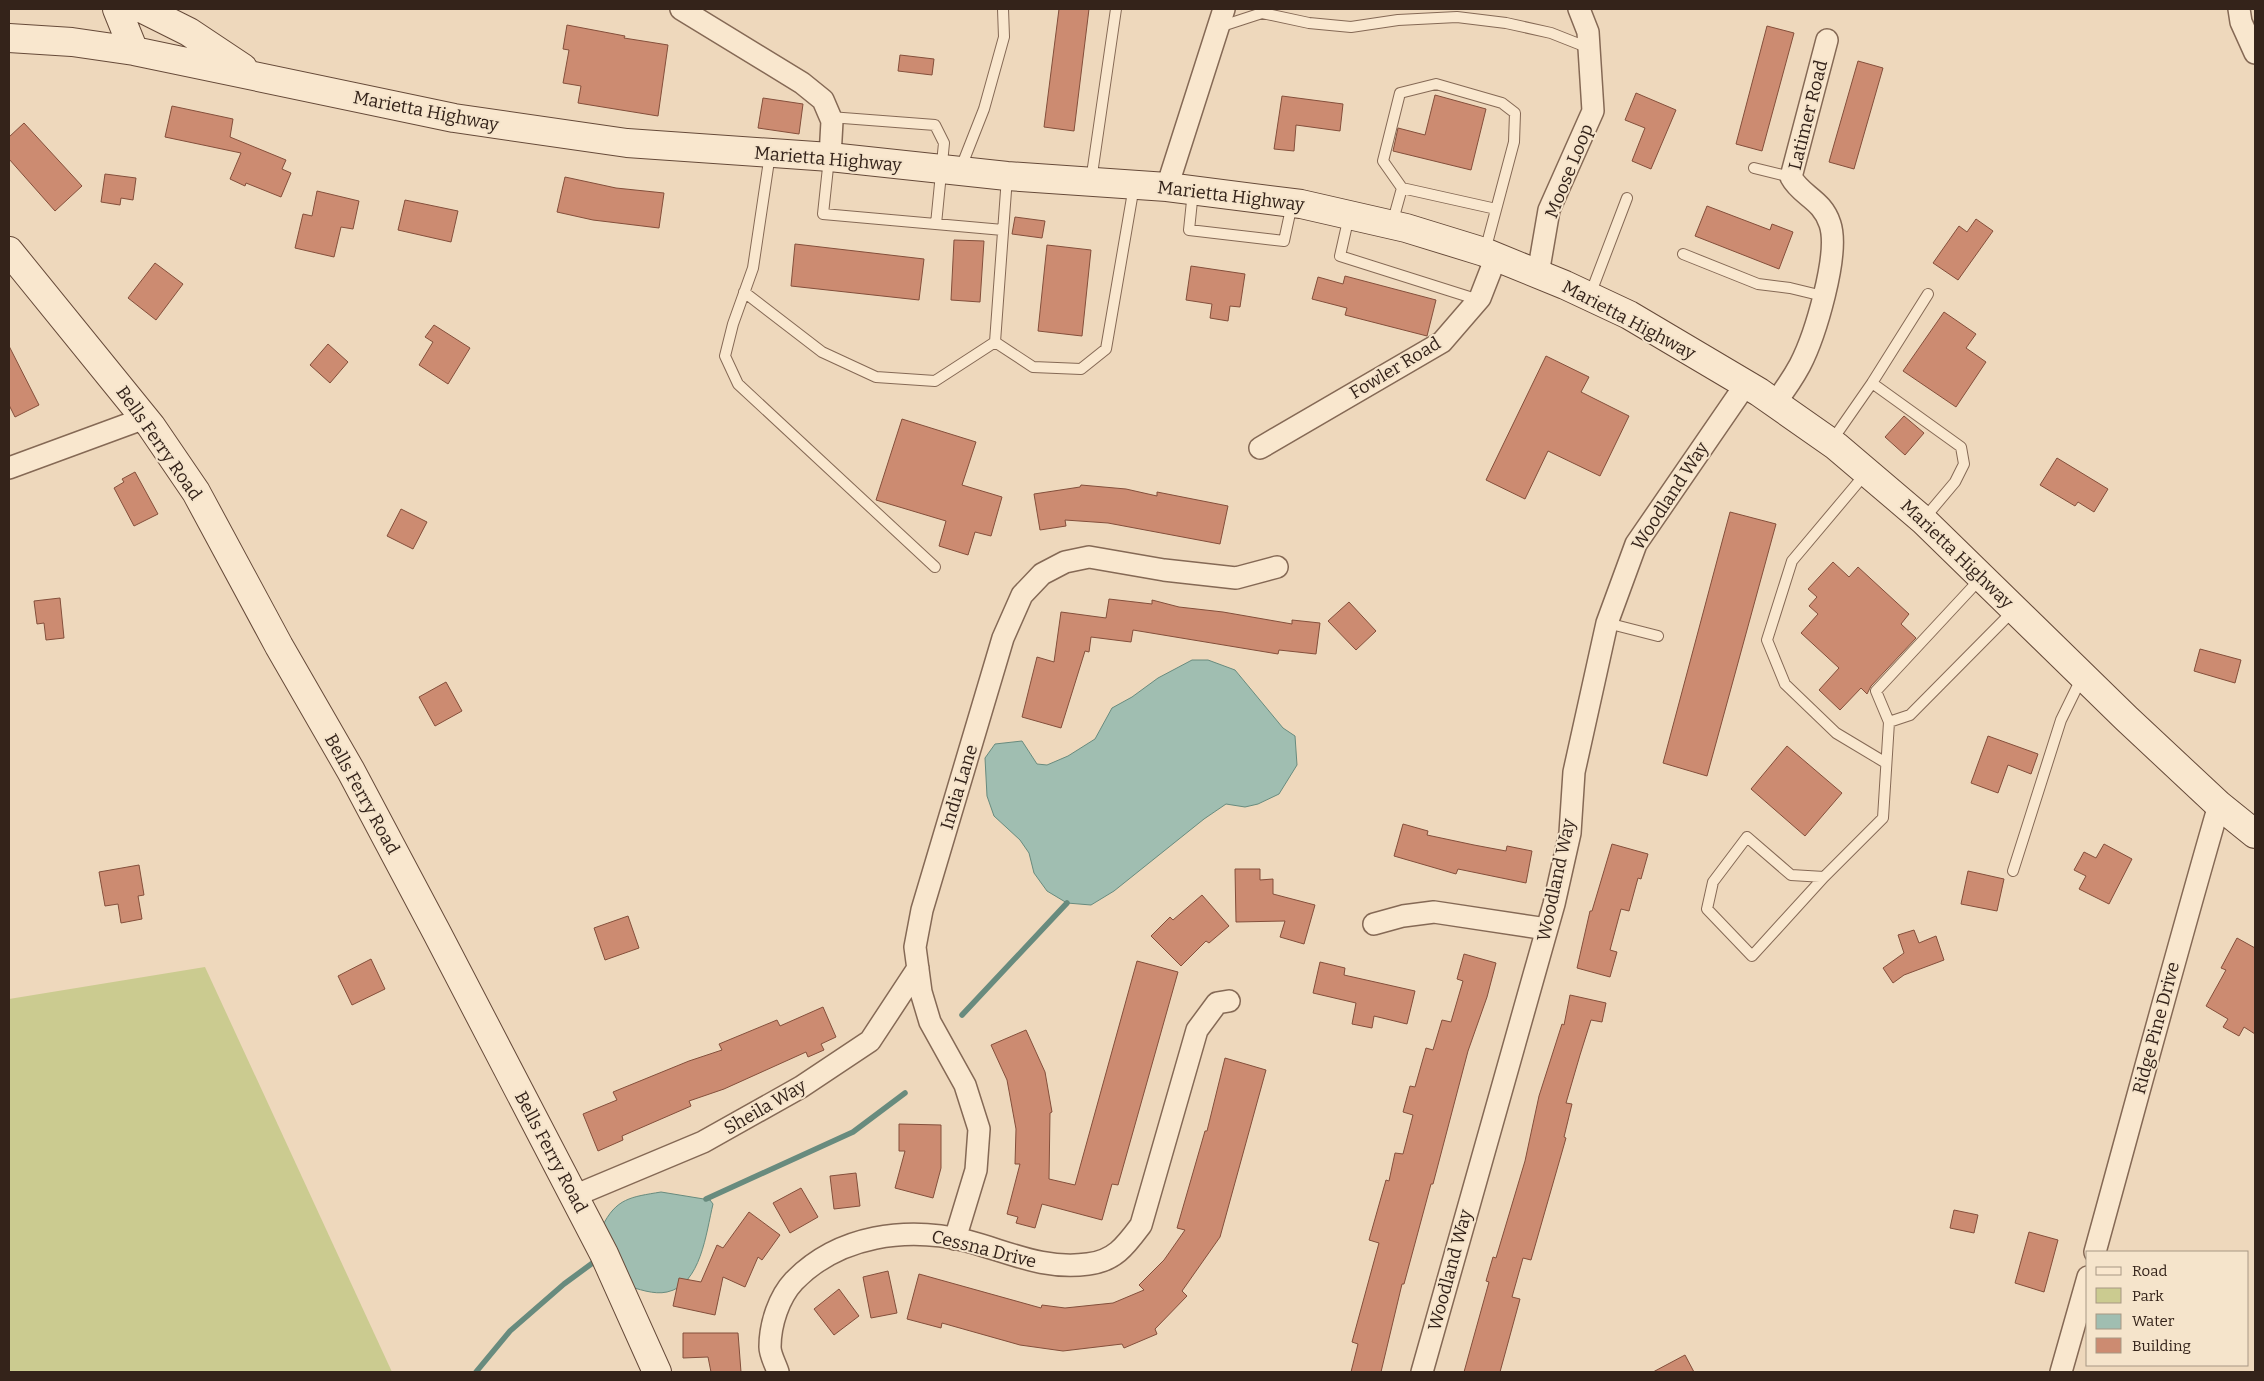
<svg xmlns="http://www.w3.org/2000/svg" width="2264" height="1381" viewBox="0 0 2264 1381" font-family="Bitter,serif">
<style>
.green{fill:#cbcb90}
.water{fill:#a0beb1;stroke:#688b7e}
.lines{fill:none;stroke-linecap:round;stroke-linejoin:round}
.stream{stroke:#688b7e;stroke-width:5.5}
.building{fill:#cc8b71;stroke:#844f3b}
.lane-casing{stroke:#856955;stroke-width:12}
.street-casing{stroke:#856955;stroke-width:24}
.secondary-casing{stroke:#664a39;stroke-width:30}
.lane{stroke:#f9e7ce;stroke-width:10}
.street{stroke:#f9e7ce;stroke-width:21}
.secondary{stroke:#f9e7ce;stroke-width:28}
.labels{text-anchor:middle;stroke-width:4;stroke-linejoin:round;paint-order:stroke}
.street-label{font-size:18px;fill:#34231a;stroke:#f5e4cb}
</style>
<rect width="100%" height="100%" fill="#eed8bc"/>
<path class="green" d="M 205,967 L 392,1372 L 9,1372 L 9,999 Z"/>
<path class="water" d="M 1192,660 L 1208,660 L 1235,670 L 1283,728 L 1295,736 L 1297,765 L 1279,794 L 1258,804 L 1245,807 L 1226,804 L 1204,819 L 1114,891 L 1091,905 L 1067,903 L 1047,891 L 1034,873 L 1029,853 L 1020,840 L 994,816 L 987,796 L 985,758 L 995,744 L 1022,741 L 1037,764 L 1047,765 L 1068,756 L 1095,739 L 1112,708 L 1132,697 L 1158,678 Z
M 661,1192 L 710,1200 L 713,1204 C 706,1233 701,1285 667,1292 C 654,1295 638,1289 625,1285 L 602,1227 C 616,1198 631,1197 661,1192 Z"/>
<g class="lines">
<path class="stream" d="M 962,1015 L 1067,903
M 706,1199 L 853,1132 L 905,1093
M 476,1372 L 510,1331 L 564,1284 L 598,1259"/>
</g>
<path class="building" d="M 1059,9 L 1089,9 L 1074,131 L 1044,127 Z
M 567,25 L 625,36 L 624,38 L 668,45 L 658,116 L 578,103 L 581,86 L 563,83 L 569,50 L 563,49 Z
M 1767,26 L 1794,33 L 1762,151 L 1736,144 Z
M 900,55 L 934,59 L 932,75 L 898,71 Z
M 1858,61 L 1883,68 L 1854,169 L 1829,162 Z
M 1636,93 L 1676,110 L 1651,169 L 1632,161 L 1645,128 L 1625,120 Z
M 1435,95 L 1486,109 L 1471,170 L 1393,151 L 1398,128 L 1425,135 Z
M 1282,96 L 1343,104 L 1340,131 L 1296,125 L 1294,151 L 1274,149 Z
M 763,98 L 803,104 L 799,134 L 758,128 Z
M 172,106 L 233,119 L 230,137 L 286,160 L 282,169 L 291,173 L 281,197 L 246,183 L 245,186 L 230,179 L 241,153 L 165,137 Z
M 24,123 L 82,186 L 55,211 L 9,159 L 9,137 Z
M 105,174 L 136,178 L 133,200 L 121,198 L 120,205 L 101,202 Z
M 565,177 L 616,188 L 664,193 L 659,228 L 593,220 L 557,212 Z
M 317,191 L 359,201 L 353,229 L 341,227 L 334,257 L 295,248 L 303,214 L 312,216 Z
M 405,200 L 458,211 L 451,242 L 398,230 Z
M 1707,206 L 1770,230 L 1772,224 L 1793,232 L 1779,269 L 1695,236 Z
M 1015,217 L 1045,221 L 1042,238 L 1012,234 Z
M 1976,219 L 1993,231 L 1958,280 L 1933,263 L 1959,226 L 1967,232 Z
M 954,240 L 984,241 L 980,302 L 951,300 Z
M 795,244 L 924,259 L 919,300 L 791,286 Z
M 1047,245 L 1091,250 L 1082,336 L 1038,331 Z
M 155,263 L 183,284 L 156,320 L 128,298 Z
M 1191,266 L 1245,274 L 1240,307 L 1230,306 L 1228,321 L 1210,318 L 1212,304 L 1186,300 Z
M 1345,276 L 1436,300 L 1427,336 L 1345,315 L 1347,308 L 1312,299 L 1318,277 L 1343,284 Z
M 1944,312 L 1976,334 L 1966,348 L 1986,362 L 1956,407 L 1903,371 Z
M 434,325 L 470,348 L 448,384 L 419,365 L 433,342 L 425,337 Z
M 328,344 L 348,362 L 330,383 L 310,365 Z
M 9,346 L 39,405 L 15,417 L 9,405 Z
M 1546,356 L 1589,377 L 1581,392 L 1629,416 L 1600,476 L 1548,451 L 1525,499 L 1486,480 Z
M 1904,416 L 1924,433 L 1905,455 L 1885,437 Z
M 902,419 L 976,442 L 962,485 L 1002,497 L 991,536 L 975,532 L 968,555 L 939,546 L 946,521 L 876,500 Z
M 2057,458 L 2108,489 L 2094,512 L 2078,502 L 2075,506 L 2040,485 Z
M 135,472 L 158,514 L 134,526 L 114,488 L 124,482 L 122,479 Z
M 1081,485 L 1126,489 L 1157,496 L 1157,492 L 1228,506 L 1220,544 L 1108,523 L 1065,520 L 1066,526 L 1040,530 L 1034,494 L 1080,487 Z
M 401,509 L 427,522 L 413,549 L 387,536 Z
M 1730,512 L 1776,524 L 1707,776 L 1663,763 Z
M 1833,562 L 1849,577 L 1858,567 L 1909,614 L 1901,624 L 1916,638 L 1871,686 L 1867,694 L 1861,688 L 1840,710 L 1819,690 L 1839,668 L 1801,633 L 1818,614 L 1809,606 L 1817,597 L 1808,589 Z
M 60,598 L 64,638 L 46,640 L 44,623 L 37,624 L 34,601 Z
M 1109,599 L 1152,604 L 1152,600 L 1179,607 L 1223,612 L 1292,624 L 1292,620 L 1320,623 L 1316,654 L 1279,650 L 1278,654 L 1133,630 L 1131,642 L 1091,637 L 1089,652 L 1085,651 L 1061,728 L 1022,717 L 1037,657 L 1054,662 L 1061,612 L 1106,618 Z
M 1349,602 L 1376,631 L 1356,650 L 1328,621 Z
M 2200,649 L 2241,660 L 2235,683 L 2194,671 Z
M 446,682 L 462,711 L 435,726 L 419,697 Z
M 1988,736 L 2038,754 L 2031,774 L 2008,765 L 1998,793 L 1971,783 Z
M 1787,746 L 1842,793 L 1805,836 L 1751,789 Z
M 1403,824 L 1428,831 L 1427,835 L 1474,845 L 1506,851 L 1507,846 L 1532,851 L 1526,883 L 1458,869 L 1456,874 L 1394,856 Z
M 1612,844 L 1648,854 L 1641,879 L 1638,878 L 1629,911 L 1621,909 L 1610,950 L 1617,952 L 1610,977 L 1577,968 L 1590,911 L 1592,911 Z
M 2104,844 L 2132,859 L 2109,904 L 2079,889 L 2086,876 L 2074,870 L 2084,852 L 2096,858 Z
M 139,865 L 144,895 L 138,896 L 142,919 L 121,923 L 118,904 L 105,906 L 99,872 Z
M 1235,869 L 1260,869 L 1260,880 L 1273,879 L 1273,894 L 1315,905 L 1304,944 L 1280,937 L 1285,921 L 1236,922 Z
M 1968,871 L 2004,879 L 1997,911 L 1961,904 Z
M 1202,895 L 1229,926 L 1209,943 L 1206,941 L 1181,966 L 1151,936 L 1170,917 L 1173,920 Z
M 628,916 L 639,948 L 605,960 L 594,928 Z
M 1914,930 L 1919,943 L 1936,936 L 1944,960 L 1904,975 L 1893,983 L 1883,968 L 1904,953 L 1898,935 Z
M 2237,938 L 2255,948 L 2255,1034 L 2244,1027 L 2239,1036 L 2223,1027 L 2228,1019 L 2206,1006 L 2226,970 L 2221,968 Z
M 1464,954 L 1496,963 L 1487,997 L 1468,1051 L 1433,1184 L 1431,1184 L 1404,1284 L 1402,1284 L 1381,1372 L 1351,1372 L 1358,1344 L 1352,1342 L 1379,1243 L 1369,1240 L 1386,1180 L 1389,1181 L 1395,1153 L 1403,1154 L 1413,1115 L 1403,1112 L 1410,1086 L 1415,1087 L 1426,1048 L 1433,1050 L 1442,1020 L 1451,1022 L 1463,981 L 1457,979 Z
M 371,959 L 385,989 L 352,1005 L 338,976 Z
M 1137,961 L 1178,972 L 1118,1185 L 1112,1184 L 1102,1220 L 1042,1204 L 1035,1228 L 1016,1223 L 1018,1217 L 1007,1214 L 1020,1164 L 1015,1164 L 1016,1129 L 1007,1080 L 991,1045 L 1026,1030 L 1045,1072 L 1052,1112 L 1050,1113 L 1049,1179 L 1075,1185 Z
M 1320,962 L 1345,968 L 1344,975 L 1415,991 L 1407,1024 L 1374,1016 L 1372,1028 L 1352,1024 L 1356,1003 L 1313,993 Z
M 1570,995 L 1606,1003 L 1602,1022 L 1591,1020 L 1580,1055 L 1566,1103 L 1572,1104 L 1564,1137 L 1566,1138 L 1531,1260 L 1523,1258 L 1512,1297 L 1520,1299 L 1500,1372 L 1464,1372 L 1489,1282 L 1486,1281 L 1493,1257 L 1496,1258 L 1525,1161 L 1539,1096 L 1562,1024 L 1564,1025 Z
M 823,1007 L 836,1037 L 821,1044 L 824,1050 L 808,1057 L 806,1052 L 724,1089 L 689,1101 L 691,1106 L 622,1136 L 623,1140 L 598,1151 L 583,1114 L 617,1100 L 613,1092 L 689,1061 L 722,1050 L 719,1044 L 777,1020 L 780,1026 Z
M 1225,1058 L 1266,1070 L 1220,1237 L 1182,1291 L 1187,1296 L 1155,1329 L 1157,1334 L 1124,1348 L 1122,1344 L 1063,1351 L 1020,1345 L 942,1323 L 941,1328 L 907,1319 L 919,1274 L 1041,1308 L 1042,1305 L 1065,1308 L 1113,1303 L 1144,1290 L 1139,1285 L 1164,1260 L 1185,1230 L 1177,1228 L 1205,1131 L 1207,1131 Z
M 899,1124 L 941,1125 L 941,1168 L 933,1198 L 895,1188 L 905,1151 L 899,1151 Z
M 856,1173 L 860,1206 L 834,1209 L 830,1176 Z
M 801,1188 L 818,1217 L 790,1233 L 773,1203 Z
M 1954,1210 L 1978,1215 L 1974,1233 L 1950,1228 Z
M 749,1212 L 780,1235 L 762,1260 L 758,1257 L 745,1287 L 723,1277 L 715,1315 L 673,1306 L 679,1278 L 701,1282 L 717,1245 L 723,1248 Z
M 2029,1232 L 2058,1240 L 2044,1292 L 2015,1283 Z
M 888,1271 L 897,1313 L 871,1318 L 863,1277 Z
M 839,1289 L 859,1316 L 834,1335 L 814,1309 Z
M 683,1333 L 738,1333 L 741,1372 L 711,1372 L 708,1357 L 683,1358 Z
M 1685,1355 L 1694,1372 L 1653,1372 Z"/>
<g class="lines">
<defs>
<path id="lane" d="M 1219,27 L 1262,13 L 1309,23 L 1351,27 L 1398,20 L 1457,17 L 1506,23 L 1551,33 L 1589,48
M 830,117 L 935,125 L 944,143 L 936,224
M 770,154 L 753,268 L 733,324 L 725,356 L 738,384 L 935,567
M 829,158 L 823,214 L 1003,230
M 1754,168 L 1791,177
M 960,170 L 984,109 L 1004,37 L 1003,9
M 1091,181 L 1116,9
M 1402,188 L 1496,209
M 1193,191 L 1189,230 L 1284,241 L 1292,204
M 1349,216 L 1340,256 L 1479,300
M 1392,224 L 1402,188 L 1383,161 L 1400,93 L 1436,84 L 1502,103 L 1515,113 L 1514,142 L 1485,251
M 1683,254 L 1758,284 L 1790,288 L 1823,296
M 744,292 L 822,352 L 876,377 L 935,381 L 995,342 L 1007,177
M 1590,295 L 1627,198
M 995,342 L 1033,367 L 1081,369 L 1106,349 L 1134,186
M 1872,383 L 1961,447 L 1964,464 L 1955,482 L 1923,520
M 1831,442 L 1872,383 L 1928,294
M 1866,473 L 1792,561 L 1767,640 L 1785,684 L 1836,733 L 1886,763
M 1607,623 L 1658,636
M 1889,722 L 1910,715 L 2013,611
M 2013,871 L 2061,720 L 2082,677
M 1824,877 L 1791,875 L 1747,837 L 1713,882 L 1707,909 L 1752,956 L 1824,877 L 1883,818 L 1889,722 L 1876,691 L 1981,578"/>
<path id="street" d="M 681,9 L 802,83 L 823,100 L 832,121 L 830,157
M 2239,9 L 2241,22 L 2255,53
M 1167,187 L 1224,9
M 1538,274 L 1549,210 L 1593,111 L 1588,32 L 1579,9
M 1775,403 C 1784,391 1793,378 1800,365 C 1815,336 1840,254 1830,224 C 1822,199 1801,196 1791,177 L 1827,40
M 1260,448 L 1442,342 L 1480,298 L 1496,257
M 9,468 L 145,418
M 1374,924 L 1403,916 L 1434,912 L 1547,929
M 574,1196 L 703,1142 L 801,1087 L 870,1041 L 918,968
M 955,1239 L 976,1170 L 979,1129 L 965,1085 L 930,1022 L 921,992 L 915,947 L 922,910 L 1003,638 L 1022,595 L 1042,574 L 1065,562 L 1089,557 L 1164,570 L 1236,578 L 1277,567
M 2095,1252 C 2136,1103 2176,953 2219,805
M 778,1372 C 776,1365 770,1355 770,1347 C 770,1324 779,1297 794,1281 C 839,1235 907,1226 967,1241 C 1009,1252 1043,1270 1088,1264 C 1115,1261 1126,1245 1141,1225 L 1197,1030 L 1217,1003 L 1229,1001
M 1422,1372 L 1554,904 L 1570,833 L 1574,772 L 1607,623 L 1636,544 L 1746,384
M 2061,1372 L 2088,1277"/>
<path id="secondary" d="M 117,9 L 134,51
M 143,9 L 189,32 L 243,68
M 9,38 L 72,42 L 134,51 L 454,118 L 627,143 L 830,157 L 1007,176 L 1167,187 L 1301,204 L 1406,228 L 1484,252 L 1565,285 L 1629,315 L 1759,392 L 1836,446 L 1923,520 L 2126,718 L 2219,805 L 2255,834
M 9,251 L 151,426 L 196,492 L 279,646 L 351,771 L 437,933 L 604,1254 L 657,1372"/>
</defs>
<use href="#lane" class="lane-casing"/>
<use href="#street" class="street-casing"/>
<use href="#secondary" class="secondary-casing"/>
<use href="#lane" class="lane"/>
<use href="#street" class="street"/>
<use href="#secondary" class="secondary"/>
</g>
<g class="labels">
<g class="street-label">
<text transform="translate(426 111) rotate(11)" y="6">Marietta Highway</text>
<text transform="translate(1808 115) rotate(-76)" y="6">Latimer Road</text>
<text transform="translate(828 159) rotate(5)" y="6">Marietta Highway</text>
<text transform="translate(1569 171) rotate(-68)" y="6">Moose Loop</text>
<text transform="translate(1231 196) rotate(7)" y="6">Marietta Highway</text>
<text transform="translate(1629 320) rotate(28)" y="6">Marietta Highway</text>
<text transform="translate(1395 368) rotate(-31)" y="6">Fowler Road</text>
<text transform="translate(159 443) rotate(55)" y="6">Bells Ferry Road</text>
<text transform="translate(1670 496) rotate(-57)" y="6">Woodland Way</text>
<text transform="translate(1957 554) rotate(44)" y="6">Marietta Highway</text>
<text transform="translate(959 787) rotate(-73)" y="6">India Lane</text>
<text transform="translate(362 794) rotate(61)" y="6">Bells Ferry Road</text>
<text transform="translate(1556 880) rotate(-78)" y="6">Woodland Way</text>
<text transform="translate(2156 1028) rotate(-75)" y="6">Ridge Pine Drive</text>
<text transform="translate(765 1107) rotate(-30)" y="6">Sheila Way</text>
<text transform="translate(551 1152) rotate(62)" y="6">Bells Ferry Road</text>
<text transform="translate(984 1249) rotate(14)" y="6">Cessna Drive</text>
<text transform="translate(1450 1270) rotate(-75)" y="6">Woodland Way</text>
</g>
</g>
<rect width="2264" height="1381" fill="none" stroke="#34231a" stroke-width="20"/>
<rect x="2086" y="1251" width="162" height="115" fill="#f5e4cb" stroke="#a89784"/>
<rect x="2096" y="1267" width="25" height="8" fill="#f9e7ce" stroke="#a89784"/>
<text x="2132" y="1276" font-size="15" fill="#34231a">Road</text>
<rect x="2096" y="1288" width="25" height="15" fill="#cbcb90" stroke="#a89784"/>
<text x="2132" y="1301" font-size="15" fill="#34231a">Park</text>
<rect x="2096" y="1314" width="25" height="15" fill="#a0beb1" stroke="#a89784"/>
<text x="2132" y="1326" font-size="15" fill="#34231a">Water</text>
<rect x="2096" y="1338" width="25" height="15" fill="#cc8b71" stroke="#a89784"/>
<text x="2132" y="1351" font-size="15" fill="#34231a">Building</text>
</svg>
